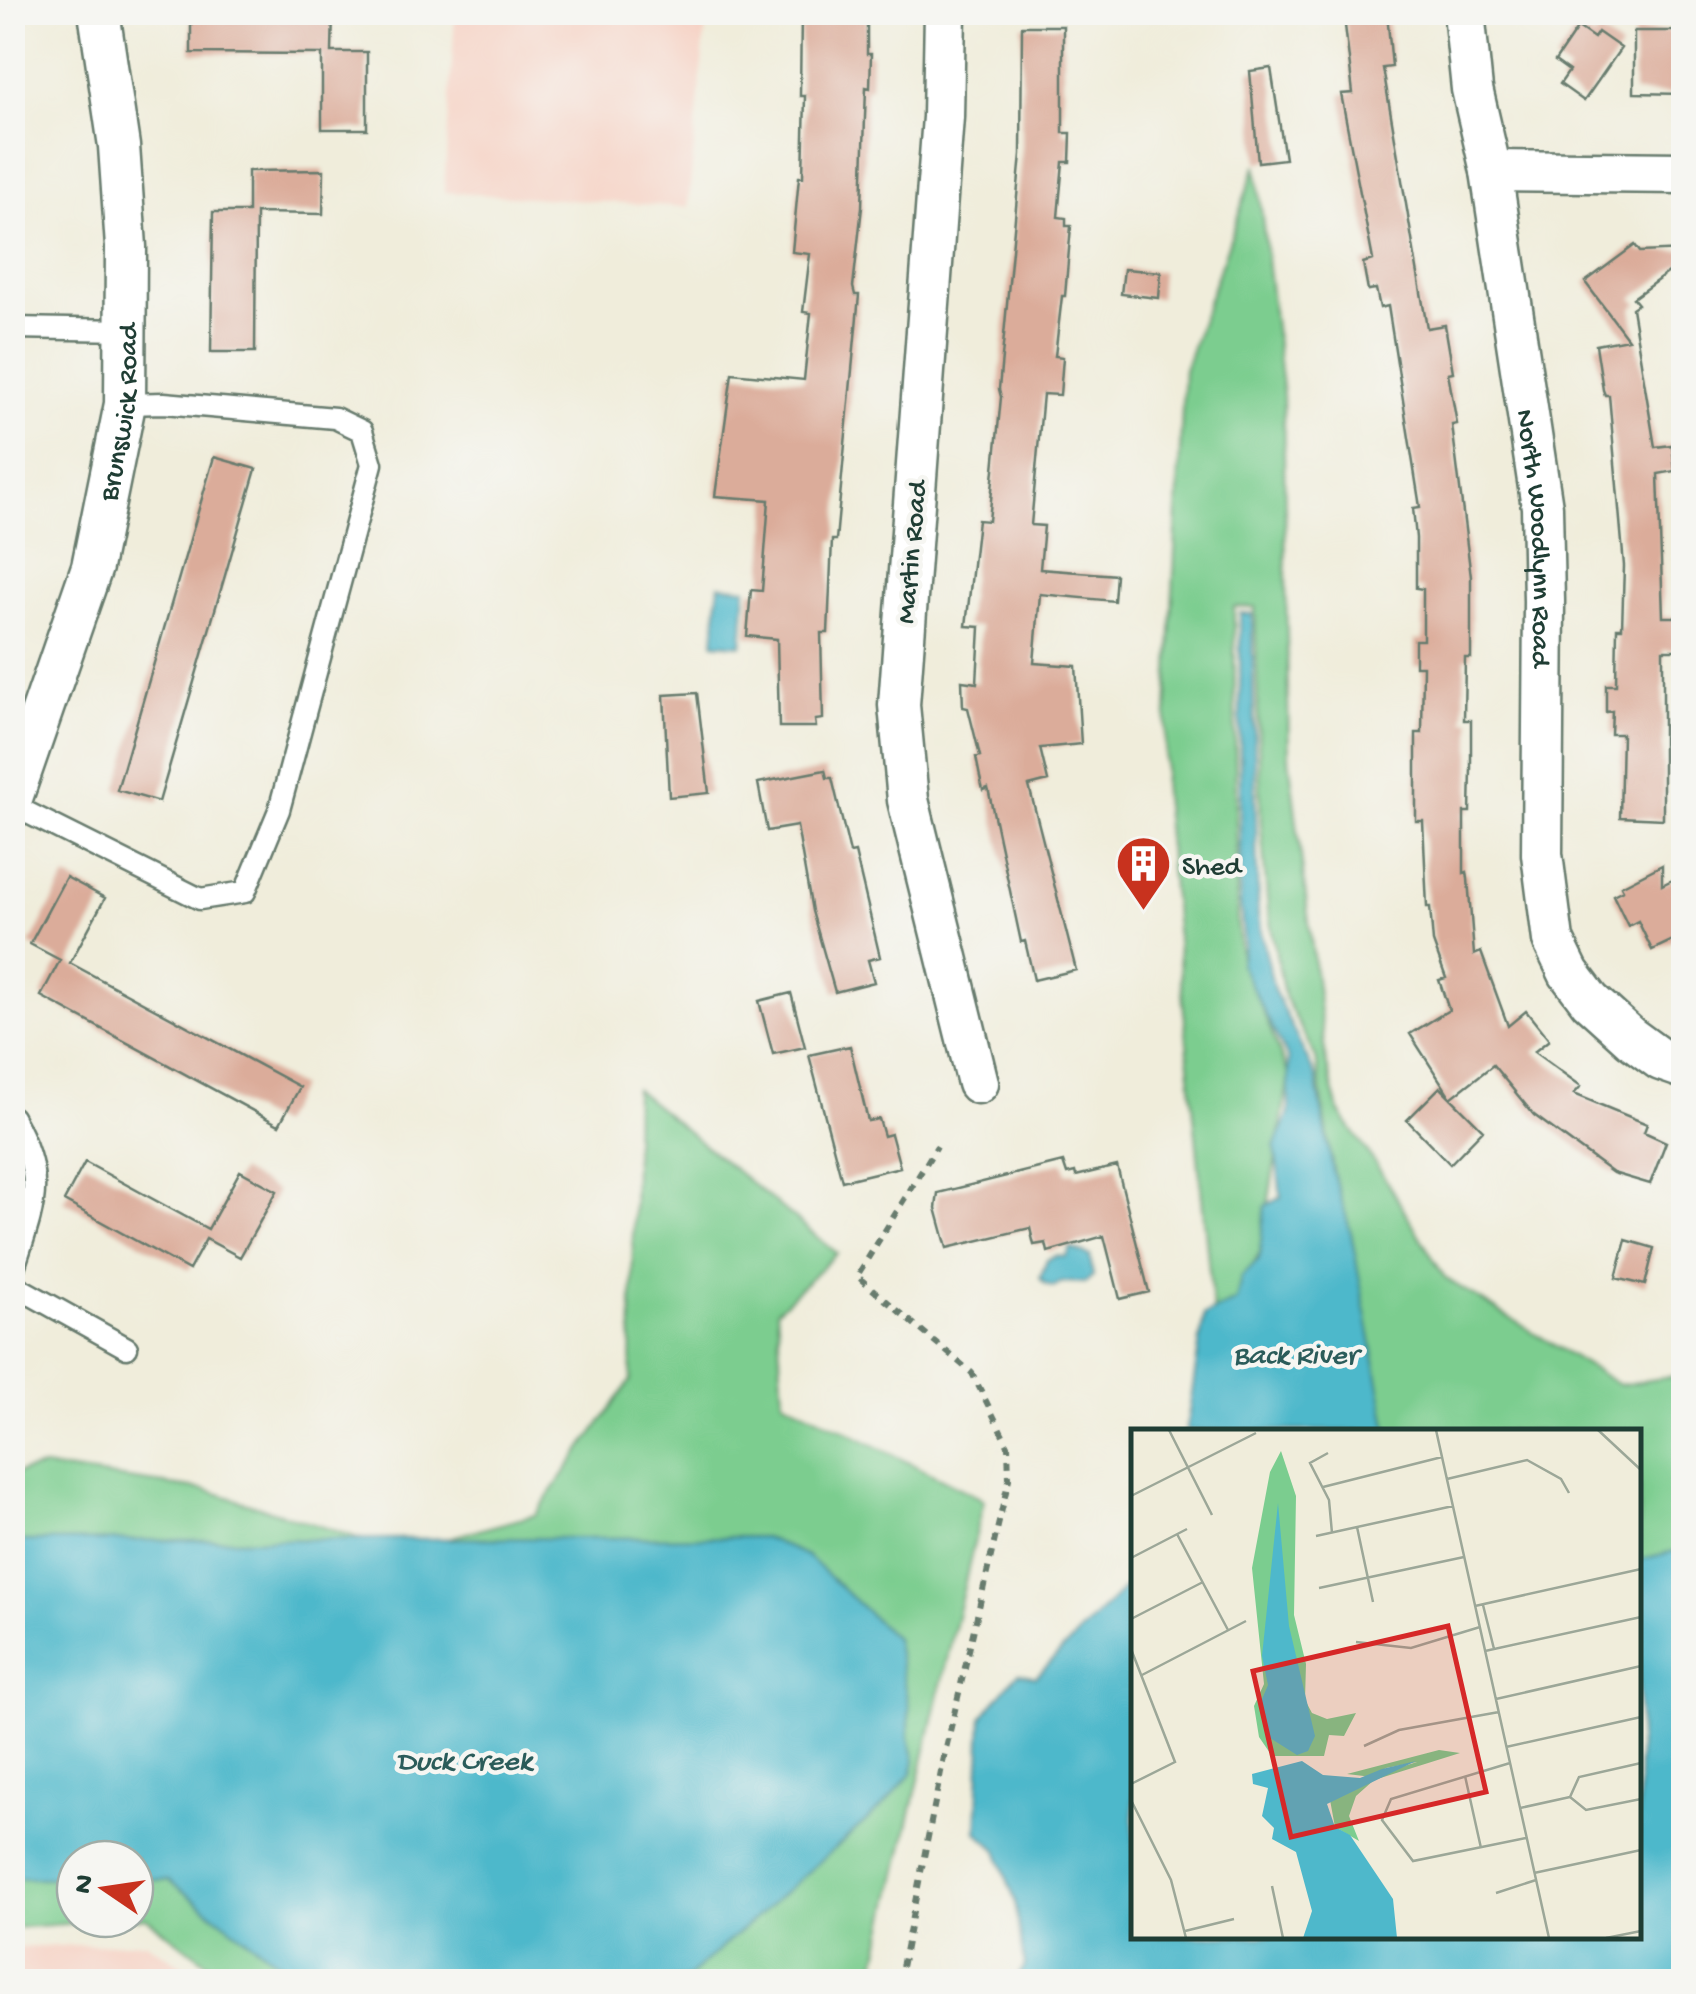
<svg xmlns="http://www.w3.org/2000/svg" width="1696" height="1994" viewBox="0 0 1696 1994" font-family="'Gochi Hand',sans-serif">
<style>
.built{fill:#f6d2c4}
.green{fill:#7bcd8f;stroke:#4d8562;stroke-width:2.5}
.water{fill:#4eb8cb;stroke:#367a80;stroke-width:2.5}
.building{fill:#dbac9a}
.lines{fill:none;stroke-linecap:round;stroke-linejoin:round}
.lane-casing{stroke:#687b6e;stroke-width:25}
.street-casing{stroke:#687b6e;stroke-width:45}
.path{stroke:#687b6e;stroke-width:6;stroke-dasharray:8 8;stroke-linecap:butt}
.lane{stroke:#fff;stroke-width:20}
.street{stroke:#fff;stroke-width:40}
.labels{text-anchor:middle;stroke-width:9;stroke-linejoin:round;paint-order:stroke}
.street-label{font-size:28px;fill:#1f3d34;stroke:#f6f6f2}
.poi-label{font-size:28px;fill:#1f3d34;stroke:#f6f6f2;text-anchor:start}
.water-label{font-size:30px;font-style:italic;fill:#2b5c5a;stroke:#f6f6f2}
.inset-road{fill:none;stroke:#9ca798;stroke-width:2.5}
.view{fill:#d62828;fill-opacity:0.15;stroke:#d62828;stroke-width:5}
.inset-edge{fill:none;stroke:#1f3d34;stroke-width:5}
</style>
<rect width="100%" height="100%" fill="#f6f6f2"/>
<filter id="ink" filterUnits="userSpaceOnUse"><feTurbulence type="fractalNoise" baseFrequency=".01" numOctaves="2"/><feDisplacementMap in="SourceGraphic" scale="20" xChannelSelector="R" yChannelSelector="G"/><feConvolveMatrix kernelMatrix="1 2 1 2 8 2 1 2 1" color-interpolation-filters="sRGB"/></filter>
<filter id="wash" filterUnits="userSpaceOnUse"><feTurbulence type="fractalNoise" baseFrequency=".0048" numOctaves="4" result="noise"/><feDisplacementMap in="SourceGraphic" scale="40" xChannelSelector="R" yChannelSelector="G"/><feGaussianBlur stdDeviation="2.25" result="paint"/><feColorMatrix in="noise" values="0 0 0 0 0 0 0 0 0 0 0 0 0 0 0 0 0 1.4 0 .05"/><feComposite in="paint" operator="in"/></filter>
<g filter="url(#wash)">
<rect width="100%" height="100%" fill="#f0eddb"/>
<path class="built" d="M 455,13 L 707,13 L 688,207 L 444,192 Z
M 144,1942 L 197,1974 L 203,1981 L 13,1981 L 13,1948 Z"/>
<path class="green" d="M 1256,165 L 1283,396 L 1289,758 L 1326,1062 L 1339,1111 L 1379,1169 L 1445,1278 L 1619,1385 L 1683,1375 L 1683,1549 L 1639,1560 L 1638,1432 L 1388,1431 L 1333,1171 L 1316,1058 L 1284,996 L 1268,910 L 1261,825 L 1255,607 L 1234,607 L 1237,920 L 1241,956 L 1289,1076 L 1261,1249 L 1236,1301 L 1213,1311 L 1163,795 L 1184,370 Z
M 635,1089 L 837,1253 L 777,1310 L 783,1400 L 984,1500 L 872,1981 L 221,1981 L 212,1966 L 146,1918 L 135,1918 L 135,1859 L 75,1859 L 75,1919 L 127,1919 L 13,1928 L 13,1474 L 43,1467 L 206,1490 L 399,1551 L 535,1515 L 631,1380 Z"/>
<path class="water" d="M 719,585 L 746,588 L 742,645 L 714,643 Z
M 1240,613 L 1252,614 L 1258,916 L 1274,990 L 1316,1077 L 1333,1171 L 1351,1233 L 1388,1431 L 1186,1431 L 1204,1315 L 1236,1301 L 1241,1277 L 1259,1259 L 1265,1206 L 1281,1197 L 1275,1147 L 1289,1113 L 1288,1059 L 1240,964 L 1244,945 L 1240,903 Z
M 1071,1248 L 1090,1256 L 1093,1276 L 1085,1283 L 1063,1282 L 1053,1287 L 1045,1284 L 1040,1278 L 1047,1260 L 1056,1256 L 1066,1257 Z
M 764,1537 L 807,1556 L 895,1638 L 909,1708 L 909,1738 L 915,1761 L 912,1773 L 884,1805 L 687,1978 L 653,1982 L 303,1981 L 168,1880 L 135,1879 L 135,1859 L 75,1859 L 75,1878 L 13,1878 L 13,1541 Z
M 1683,1549 L 1683,1981 L 1015,1981 L 1025,1966 L 1015,1901 L 997,1850 L 977,1832 L 982,1717 L 1018,1673 L 1036,1677 L 1133,1579 L 1134,1936 L 1638,1936 L 1639,1560 Z"/>
<g id="blocks">
<path class="building" d="M 191,12 L 333,12 L 332,52 L 367,52 L 367,129 L 322,129 L 322,54 L 191,53 Z
M 801,12 L 867,12 L 867,54 L 871,54 L 870,88 L 866,87 L 862,207 L 853,287 L 855,295 L 859,295 L 836,540 L 832,540 L 828,633 L 821,633 L 823,719 L 815,720 L 816,727 L 779,727 L 777,639 L 747,636 L 751,590 L 762,591 L 769,500 L 715,496 L 732,373 L 804,380 L 811,313 L 803,312 L 810,254 L 792,252 L 799,177 L 803,177 L 805,96 L 800,96 Z
M 1387,13 L 1392,67 L 1383,68 L 1427,328 L 1445,325 L 1453,372 L 1448,373 L 1457,424 L 1452,425 L 1471,577 L 1471,658 L 1465,658 L 1464,720 L 1471,720 L 1471,768 L 1470,812 L 1464,812 L 1464,873 L 1467,872 L 1468,879 L 1474,955 L 1481,952 L 1508,1026 L 1526,1011 L 1549,1040 L 1534,1052 L 1581,1086 L 1574,1094 L 1647,1124 L 1644,1132 L 1666,1142 L 1650,1184 L 1613,1173 L 1534,1115 L 1493,1065 L 1451,1098 L 1410,1034 L 1449,1010 L 1439,980 L 1446,978 L 1433,942 L 1430,907 L 1427,907 L 1423,821 L 1416,821 L 1416,733 L 1422,733 L 1423,666 L 1415,666 L 1415,640 L 1423,640 L 1423,589 L 1416,588 L 1416,538 L 1413,508 L 1420,507 L 1388,306 L 1380,308 L 1376,289 L 1368,290 L 1363,263 L 1373,260 L 1341,94 L 1353,93 L 1344,17 Z
M 1022,26 L 1063,26 L 1063,133 L 1071,133 L 1070,162 L 1063,162 L 1058,217 L 1066,218 L 1066,226 L 1071,226 L 1065,296 L 1062,296 L 1055,356 L 1063,357 L 1060,395 L 1043,394 L 1031,525 L 1044,526 L 1040,569 L 1116,575 L 1114,601 L 1040,594 L 1034,663 L 1076,666 L 1081,744 L 1040,748 L 1048,781 L 1029,786 L 1076,970 L 1034,980 L 1025,941 L 1021,942 L 988,788 L 983,790 L 980,777 L 976,757 L 980,756 L 968,708 L 963,707 L 962,681 L 977,683 L 980,627 L 966,626 L 978,520 L 989,521 L 1001,397 L 999,389 L 1021,154 Z
M 1578,27 L 1594,38 L 1598,32 L 1621,48 L 1584,101 L 1560,84 L 1569,71 L 1555,61 Z
M 1634,31 L 1684,31 L 1684,94 L 1634,93 Z
M 1271,68 L 1285,159 L 1258,162 L 1250,71 Z
M 324,170 L 323,214 L 256,213 L 255,352 L 211,352 L 213,212 L 248,212 L 248,171 Z
M 1635,245 L 1640,252 L 1684,250 L 1684,261 L 1633,298 L 1638,304 L 1632,308 L 1655,447 L 1672,445 L 1675,471 L 1658,474 L 1663,617 L 1684,617 L 1684,650 L 1663,650 L 1663,819 L 1620,817 L 1622,734 L 1611,734 L 1612,711 L 1606,712 L 1606,685 L 1616,685 L 1617,628 L 1622,628 L 1624,566 L 1609,395 L 1605,395 L 1603,390 L 1596,345 L 1628,339 L 1585,282 Z
M 1124,269 L 1161,272 L 1159,298 L 1121,294 Z
M 214,457 L 256,469 L 159,802 L 117,790 Z
M 697,693 L 709,793 L 669,797 L 664,695 Z
M 825,770 L 827,778 L 832,778 L 850,853 L 855,852 L 880,957 L 868,960 L 874,982 L 835,992 L 812,911 L 797,826 L 767,831 L 758,783 Z
M 1662,865 L 1662,885 L 1684,874 L 1684,935 L 1652,950 L 1638,921 L 1628,926 L 1613,895 L 1623,890 L 1621,886 Z
M 66,877 L 105,898 L 70,963 L 300,1087 L 279,1125 L 41,996 L 60,960 L 30,944 Z
M 791,993 L 805,1047 L 773,1054 L 759,1001 Z
M 850,1046 L 868,1121 L 879,1119 L 884,1136 L 891,1134 L 900,1167 L 842,1181 L 809,1055 Z
M 1440,1087 L 1483,1130 L 1450,1164 L 1407,1120 Z
M 85,1162 L 208,1229 L 240,1171 L 277,1191 L 240,1257 L 206,1239 L 189,1270 L 64,1201 Z
M 1063,1162 L 1067,1174 L 1075,1172 L 1076,1176 L 1117,1166 L 1149,1292 L 1120,1299 L 1104,1236 L 1048,1252 L 1046,1243 L 1034,1245 L 1030,1228 L 947,1248 L 936,1208 L 938,1193 Z
M 1626,1240 L 1654,1248 L 1645,1285 L 1616,1278 Z"/>
</g>
</g>
<g filter="url(#ink)">
<use href="#blocks" fill-opacity="0" stroke="#687b6e" stroke-width="2.5"/>
<g class="lines">
<defs>
<path id="lane" d="M 12,328 L 127,330
M 12,805 L 200,899 L 245,892 L 279,810 L 372,464 L 362,431 L 335,418 L 164,403 L 125,404
M 12,1117 C 49,1182 33,1208 12,1274
M 12,1284 L 127,1348"/>
<g id="street">
<path d="M 945,12 L 943,117 L 899,705 L 908,800 L 978,1083"/>
<path id="s1" d="M 1464,12 L 1472,89 L 1491,171 L 1542,507 L 1544,601 L 1542,854 L 1553,940 L 1569,973 L 1590,1001 L 1631,1038 L 1661,1060 L 1684,1068"/>
<path d="M 1491,171 L 1684,173"/>
<path id="s2" d="M 12,798 L 92,567 L 125,404 L 126,247 L 119,146 L 99,12"/>
</g>
</defs>
<use href="#lane" class="lane-casing"/>
<use href="#street" class="street-casing"/>
<path class="path" d="M 899,1982 L 944,1757 L 1009,1479 L 1008,1445 L 972,1373 L 857,1276 L 937,1146"/>
<use href="#lane" class="lane"/>
<use href="#street" class="street"/>
</g>
</g>
<defs>
<symbol id="building-pin" viewBox="-11 -11 22 30"><path d="M0 17L-7.5 6A9.5 9.5 0 1 1 7.5 6Z" fill="#c8321e" stroke="#f6f6f2"/><path d="M-4-6H4V6H1V3H-1V6H-4ZM-2.5-4.3h1.7v1.8h-1.7ZM.8-4.3h1.7v1.8H.8ZM-2.5-1h1.7V.8h-1.7ZM.8-1h1.7V.8H.8Z" fill="#fff"/></symbol>
</defs>
<g fill-rule="evenodd">
<use href="#building-pin" x="1112" y="832" width="63" height="86"/>
</g>
<g class="labels">
<g class="street-label">
<text dy="10" stroke="none"><textPath href="#s2" startOffset="402">Brunswick Road</textPath></text>
<text dy="10" stroke="none"><textPath href="#s1" startOffset="532">North Woodlynn Road</textPath></text>
<text transform="translate(909 552) rotate(-85)" y="10">Martin Road</text>
</g>
<g class="poi-label">
<text x="1182" y="874">Shed</text>
</g>
<g class="water-label">
<text x="1295" y="1363">Back River</text>
<text x="464" y="1769">Duck Creek</text>
</g>
</g>
<g transform="translate(1131 1429)">
<rect width="510" height="510" fill="#f0eddb"/>
<path d="M 150,22 L 165,67 L 163,186 L 175,235 L 174,271 L 181,284 L 196,290 L 225,284 L 213,307 L 198,306 L 193,327 L 141,327 L 128,308 L 123,277 L 133,255 L 121,139 L 139,43 ZM 308,321 L 329,324 L 243,351 L 225,367 L 218,387 L 228,412 L 204,398 L 199,371 L 257,342 L 286,333 L 255,339 L 241,348 L 216,345 Z" fill="#7bcd8f"/>
<path d="M 147,74 L 158,197 L 184,307 L 177,322 L 166,326 L 139,309 L 128,277 L 137,256 L 131,227 ZM 171,332 L 192,346 L 229,349 L 251,340 L 285,332 L 196,375 L 204,398 L 219,406 L 262,470 L 266,509 L 172,509 L 181,482 L 165,423 L 141,410 L 143,399 L 131,387 L 137,359 L 122,355 L 121,345 Z" fill="#4eb8cb"/>
<path class="inset-road" d="M 38,1 L 81,86M 305,1 L 418,509M 467,1 L 510,41M 197,24 L 179,34 L 198,71 L 201,104M 316,50 L 396,31 L 430,50 L 438,64M 192,58 L 311,28M 0,67 L 125,4M 226,98 L 242,173M 46,105 L 97,201M 185,107 L 322,77M 0,129 L 56,100M 188,159 L 333,128M 352,176 L 363,220M 344,177 L 510,140M 0,190 L 72,153M 225,213 L 280,219 L 349,198M 0,220 L 44,333 L 0,355M 354,222 L 510,188M 11,246 L 115,192M 365,270 L 510,237M 233,317 L 268,301 L 368,283M 375,318 L 510,288M 379,334 L 260,370 L 251,391 L 282,432 L 395,409M 334,347 L 350,419M 439,368 L 448,348 L 510,334M 439,368 L 455,381 L 510,370M 0,371 L 40,451 L 55,509M 389,379 L 439,368M 403,444 L 510,421M 141,457 L 152,509M 365,464 L 405,451M 54,502 L 103,490M 475,509 L 510,502"/>
<path class="view" d="M 317,197 L 355,363 L 160,408 L 122,242 Z"/>
<rect width="510" height="510" class="inset-edge"/>
</g>
<rect width="1696" height="1994" fill="none" stroke="#f6f6f2" stroke-width="50"/>
<g transform="translate(105 1889) rotate(283)"><circle r="48" fill="#f6f6f2" stroke="#a0aca6" stroke-width="2.5"/>
<path d="M0-8L18 38L0 25L-18 38Z" fill="#c8321e"/>
<text y="-15" font-size="28" font-weight="bold" text-anchor="middle" fill="#1f3d34">N</text>
</g>
</svg>
